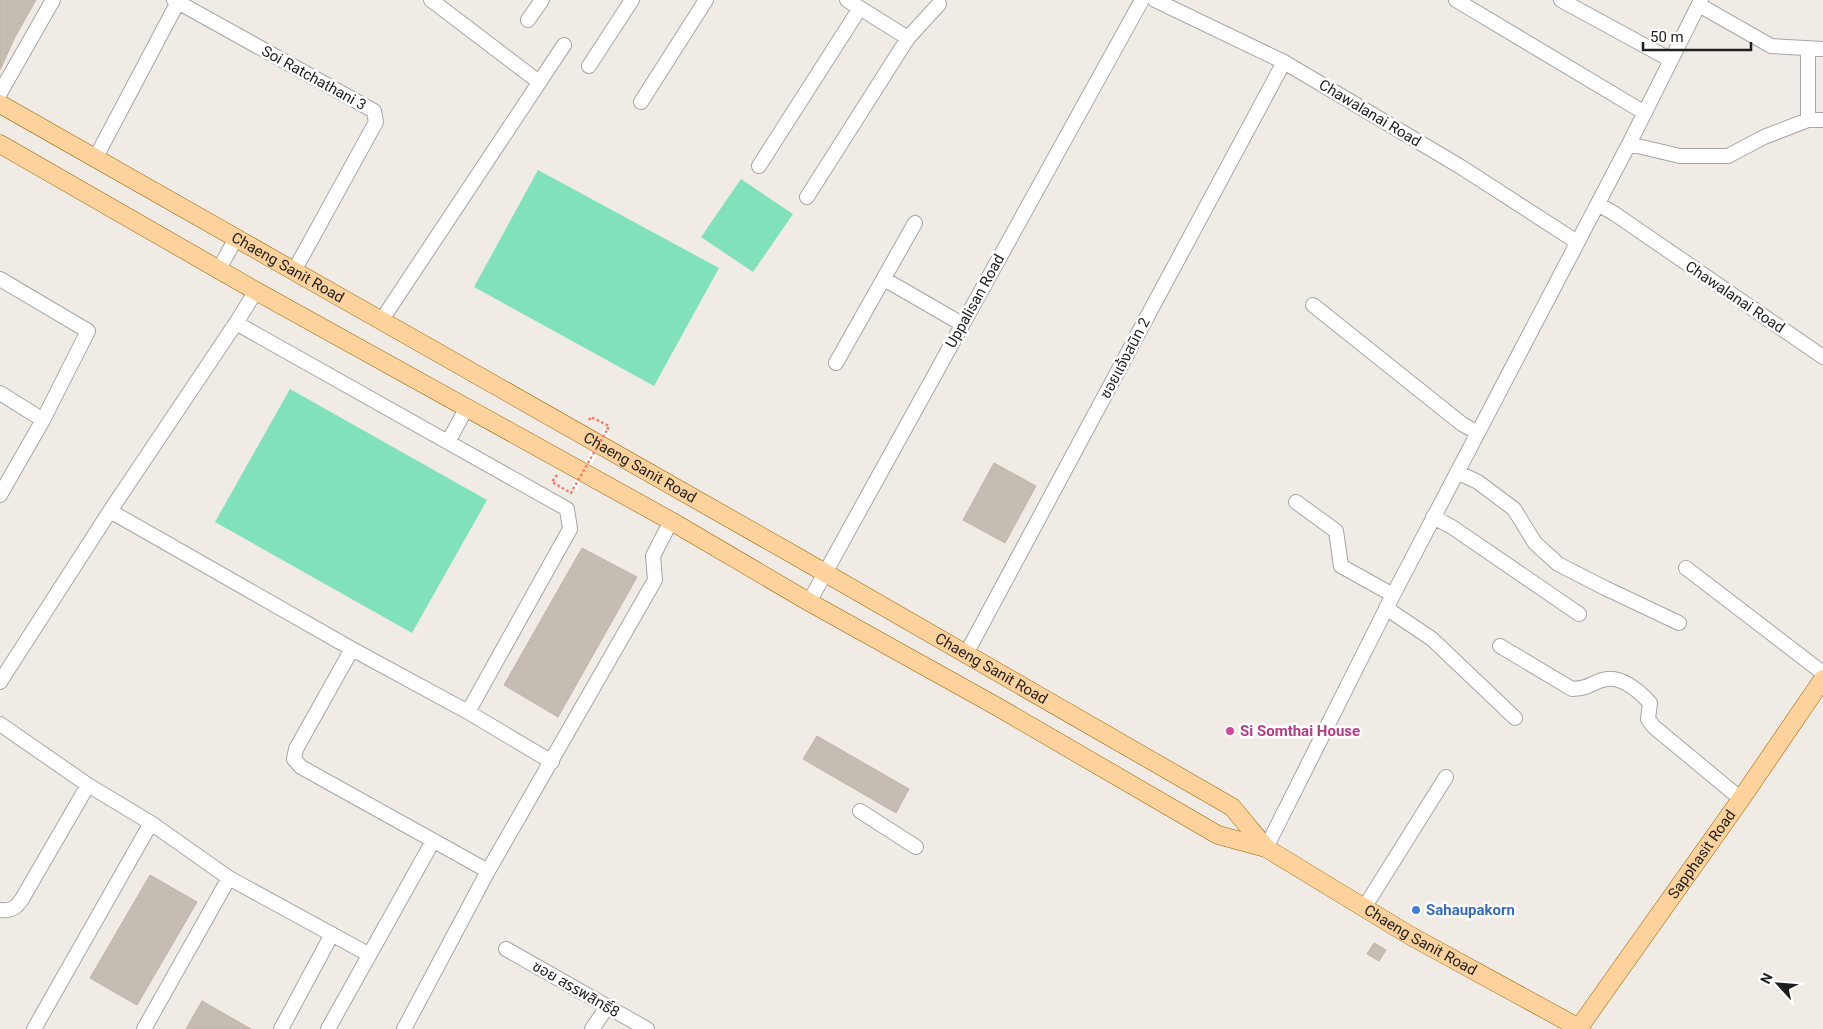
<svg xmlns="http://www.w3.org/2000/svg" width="1823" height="1029" viewBox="0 0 1823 1029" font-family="Roboto,'Noto Sans Thai',sans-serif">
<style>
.pitch{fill:#81e1ba}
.pier{fill:#fff}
.building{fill:#c5bcb4;stroke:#c2b3a7}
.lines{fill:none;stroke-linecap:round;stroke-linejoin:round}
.minor-casing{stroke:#a6a6a6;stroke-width:16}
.major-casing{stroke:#9a6400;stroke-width:19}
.path{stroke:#fe7569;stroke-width:2.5;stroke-dasharray:2.5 2.5;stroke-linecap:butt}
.minor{stroke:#fff;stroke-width:14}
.major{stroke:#fed29c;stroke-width:18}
.path-bridge{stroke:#fe7569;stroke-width:2.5;stroke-dasharray:2.5 2.5;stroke-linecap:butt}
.hotel-dot{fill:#d1479c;stroke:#fff;stroke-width:2}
.shop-dot{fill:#3f7fe0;stroke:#fff;stroke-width:2}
.labels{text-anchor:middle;stroke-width:5;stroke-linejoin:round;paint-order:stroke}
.street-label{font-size:15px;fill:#1f1f1f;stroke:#fff}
.hotel-label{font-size:15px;font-weight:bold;fill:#b23c85;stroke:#fff;text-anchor:start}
.shop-label{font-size:15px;font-weight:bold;fill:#366cbe;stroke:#fff;text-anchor:start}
</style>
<rect width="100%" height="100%" fill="#f0ece5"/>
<path class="pitch" d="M 538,170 L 719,268 L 654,386 L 474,287 Z
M 741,179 L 793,214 L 753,272 L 701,237 Z
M 290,389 L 487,500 L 412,633 L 215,522 Z"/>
<path class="pier" d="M 604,429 L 610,432 L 576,491 L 571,488 Z"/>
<path class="building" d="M 0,0 L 36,0 L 15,37 L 0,70 Z
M 994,463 L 1036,486 L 1005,543 L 963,520 Z
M 582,548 L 637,577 L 558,717 L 504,685 Z
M 817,736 L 909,789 L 896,813 L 803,759 Z
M 150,875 L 197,902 L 137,1005 L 90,978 Z
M 1374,943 L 1386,950 L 1379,961 L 1367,954 Z
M 202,1001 L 251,1029 L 186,1029 Z"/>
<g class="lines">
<defs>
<path id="minor" d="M 174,0 L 374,111 L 376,122 L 294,271
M 431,0 L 539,82
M 847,0 L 908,38
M 1155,0 L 1284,62 L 1461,167 L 1577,242
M 1456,0 L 1645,113
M 1561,0 L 1671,60
M 1699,5 L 1771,46 L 1823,49
M 528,20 L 542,0
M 1808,49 L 1808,120
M 589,66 L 632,0
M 0,93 L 53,0
M 641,102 L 706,0
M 1629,144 L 1680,156 L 1728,156 L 1764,137 L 1808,120 L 1823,120
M 95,159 L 179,0
M 759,166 L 860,8
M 807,197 L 908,38 L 939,4
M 1598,204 L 1615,214 L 1823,357
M 219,269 L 236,238
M 0,279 L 88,331 L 43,420 L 0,495
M 884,279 L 962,324
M 1313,305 L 1462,424 L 1478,433
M 381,321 L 564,45
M 236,323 L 567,509 L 570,529 L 468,712
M 836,363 L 915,223
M 0,393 L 43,420
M 448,442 L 466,409
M 1457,472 L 1478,482 L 1514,509 L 1535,543 L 1558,564 L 1605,588 L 1679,623
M 1296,502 L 1336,531 L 1341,566 L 1393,595
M 110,511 L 352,649 L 468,712 L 552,762
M 1433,517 L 1452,527 L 1579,614
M 1686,568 L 1823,673
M 809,602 L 1142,0
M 1386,608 L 1432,639 L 1515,718
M 1500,646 L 1572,689 C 1589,688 1588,685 1602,680 C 1621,674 1639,691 1650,703 L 1648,719 L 1654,727 L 1741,799
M 352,649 L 296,749 L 294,759 L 301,767 L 488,871
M 966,654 L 1284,62
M 0,682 L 110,511 L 236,323 L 256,291
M 0,724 L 88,785 L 151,823 L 229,878 L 368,954
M 860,811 L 916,847
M 1266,848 L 1393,595 L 1629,144 L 1701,0
M 1364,908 L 1446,777
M 0,910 C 11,911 16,908 22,899 L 88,785
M 506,949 L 647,1029
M 34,1029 L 151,823
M 144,1029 L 229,878
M 281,1029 L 332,934
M 328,1029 L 433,841
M 404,1029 L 488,871 L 655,580 L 653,556 L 671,521
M 592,1029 L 607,1007"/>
<g id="major">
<path id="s1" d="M 0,104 L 794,555 L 1232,807 L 1266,848"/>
<path id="s2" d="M 0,144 L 256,291 L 671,521 L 809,602 L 996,706 L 1218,835 L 1266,848 L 1409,935 L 1581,1029"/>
<path id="s3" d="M 1578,1029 L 1741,799 L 1823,679"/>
</g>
</defs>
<use href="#minor" class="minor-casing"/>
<use href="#major" class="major-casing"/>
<path class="path" d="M 589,420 L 591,417 L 609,426 L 607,430
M 557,475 L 552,482 L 571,493 L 573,489"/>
<use href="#minor" class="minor"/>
<use href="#major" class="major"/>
<path class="path-bridge" d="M 573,489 L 607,430"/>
</g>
<circle class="hotel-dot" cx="1230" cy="731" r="5"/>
<circle class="shop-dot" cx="1416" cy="910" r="5"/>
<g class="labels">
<g class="street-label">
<text transform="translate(314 78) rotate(29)" y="5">Soi Ratchathani 3</text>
<text transform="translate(1370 113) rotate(31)" y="5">Chawalanai Road</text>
<text dy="5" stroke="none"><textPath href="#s1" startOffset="331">Chaeng Sanit Road</textPath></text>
<text transform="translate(1735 297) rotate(34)" y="5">Chawalanai Road</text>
<text transform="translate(975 301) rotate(-61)" y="5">Uppalisan Road</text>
<text transform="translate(1125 358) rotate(-62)" y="5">ซอยแจ้งสนิท 2</text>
<text dy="5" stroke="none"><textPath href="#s1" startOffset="736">Chaeng Sanit Road</textPath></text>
<text dy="5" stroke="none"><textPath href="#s1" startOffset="1141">Chaeng Sanit Road</textPath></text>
<text dy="5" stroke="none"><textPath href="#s3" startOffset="214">Sapphasit Road</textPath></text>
<text dy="5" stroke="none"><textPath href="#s2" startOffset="1630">Chaeng Sanit Road</textPath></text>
<text transform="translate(576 989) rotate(30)" y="5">ซอย สรรพสิทธิ์8</text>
</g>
<g class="hotel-label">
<text x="1240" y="736">Si Somthai House</text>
</g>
<g class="shop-label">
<text x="1426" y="915">Sahaupakorn</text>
</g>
</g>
<g transform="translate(1778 984) rotate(296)" stroke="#ffffff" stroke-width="4" paint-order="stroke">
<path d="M0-4L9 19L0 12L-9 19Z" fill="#1f1f1f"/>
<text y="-8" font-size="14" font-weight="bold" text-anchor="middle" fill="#1f1f1f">N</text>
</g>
<path d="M1643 42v8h108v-8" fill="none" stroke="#1f1f1f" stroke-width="2.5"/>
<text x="1650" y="42" font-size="15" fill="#1f1f1f" stroke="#ffffff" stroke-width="4" paint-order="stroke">50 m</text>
</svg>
